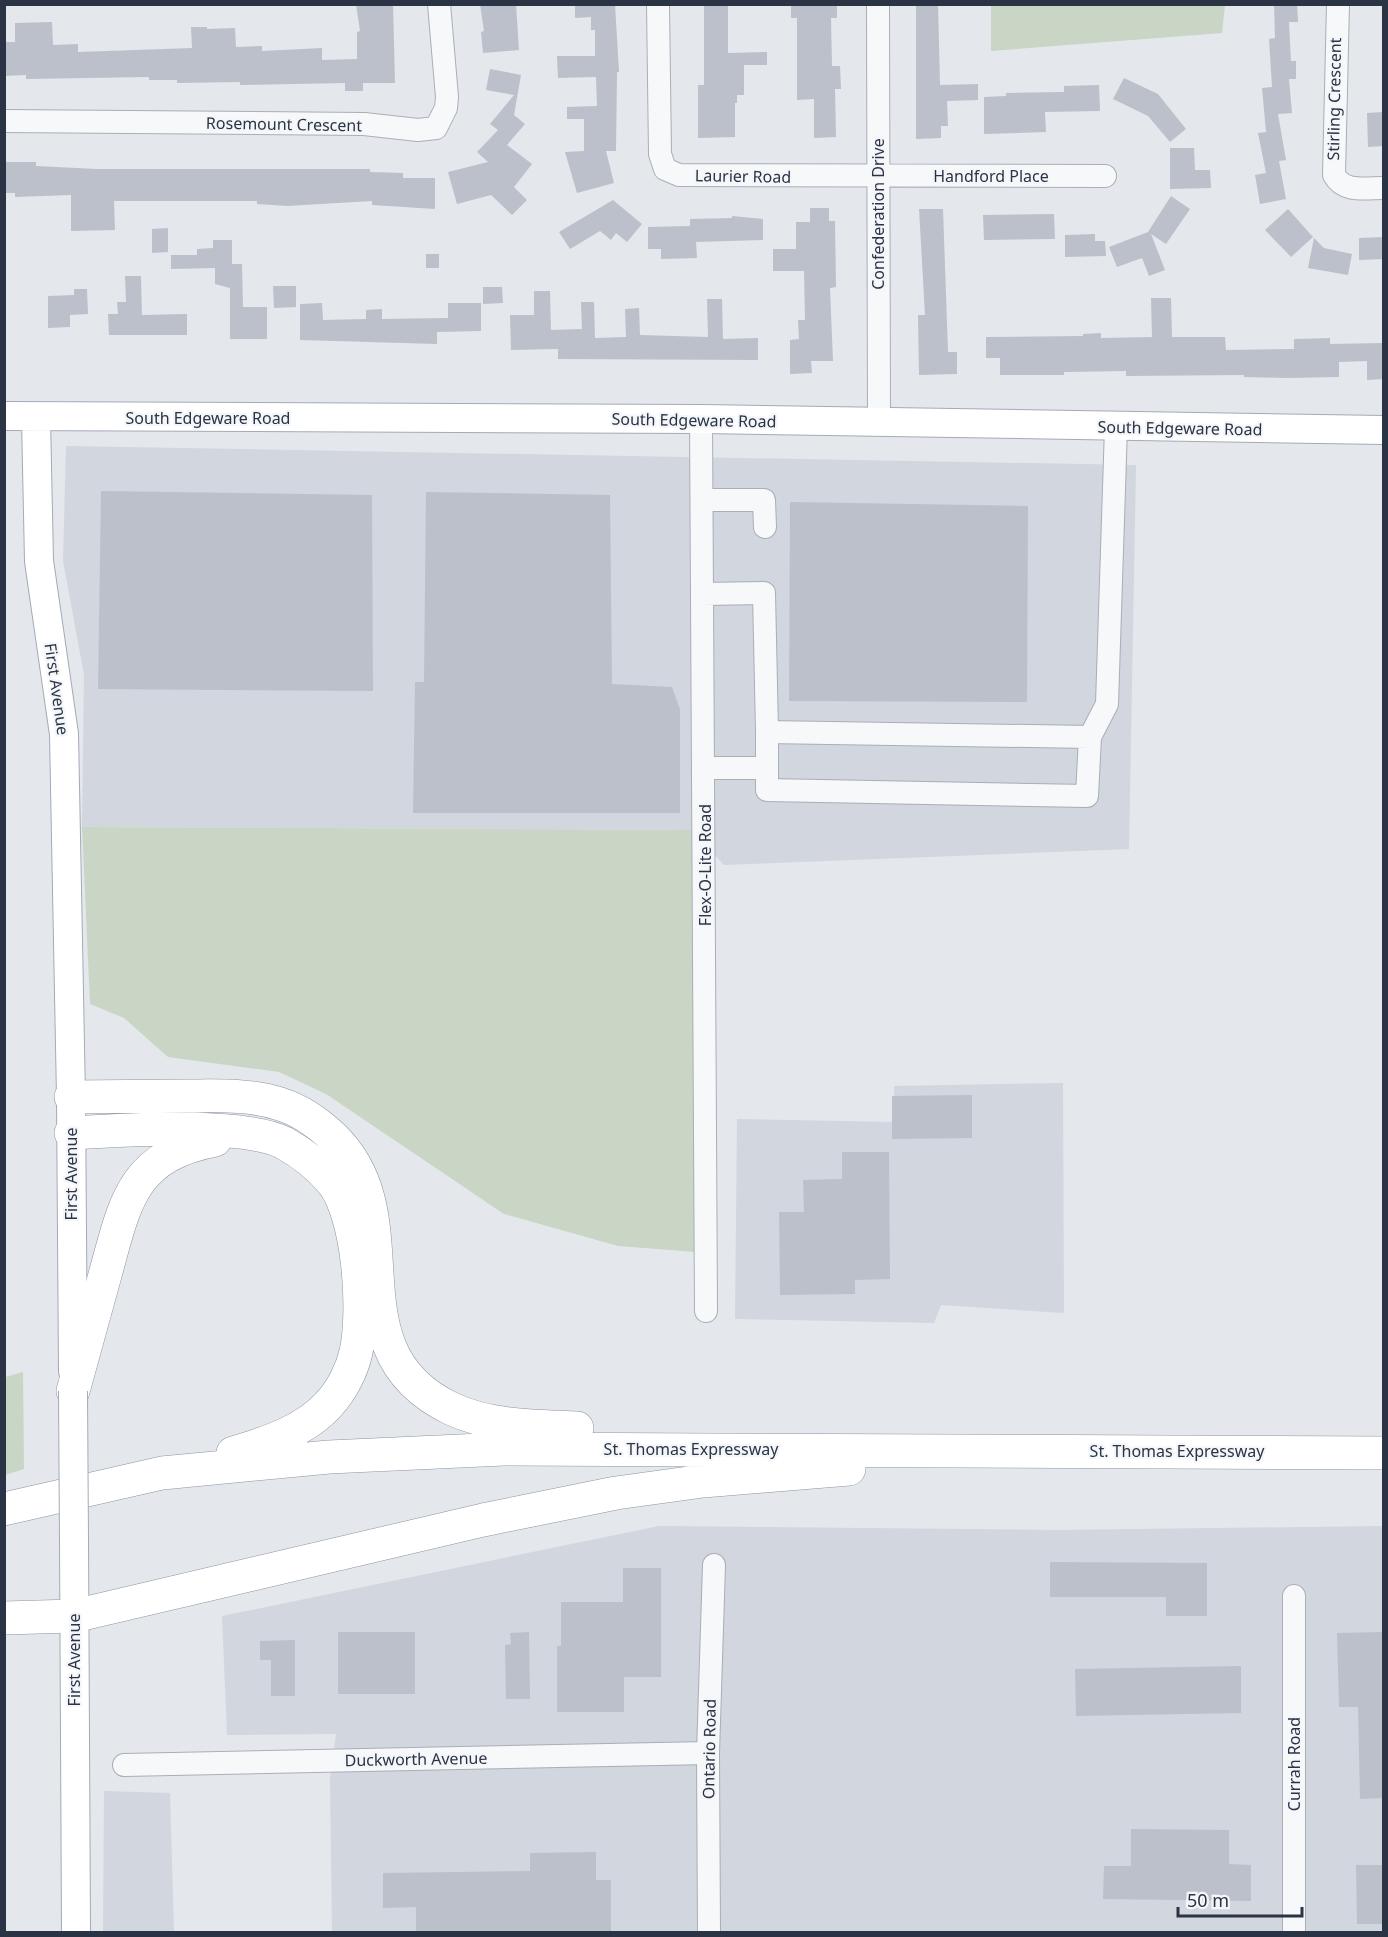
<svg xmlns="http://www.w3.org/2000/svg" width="1388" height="1937" viewBox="0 0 1388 1937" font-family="'Noto Sans',sans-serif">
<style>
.built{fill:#d2d6de}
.green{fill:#c9d6c5}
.building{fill:#bbc0ca}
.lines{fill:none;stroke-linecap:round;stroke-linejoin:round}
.minor-casing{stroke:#a9aeb7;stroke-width:24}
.major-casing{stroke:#a3abb8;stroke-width:30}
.highway-casing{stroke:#8b94a3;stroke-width:34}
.minor{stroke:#f7f8fa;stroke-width:22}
.major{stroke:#fff;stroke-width:28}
.highway{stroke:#fff;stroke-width:33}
.major-bridge-casing{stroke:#a3abb8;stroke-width:30;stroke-linecap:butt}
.major-bridge{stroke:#fff;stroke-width:28}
.labels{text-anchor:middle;stroke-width:4.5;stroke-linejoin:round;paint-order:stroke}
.street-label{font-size:16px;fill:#2b3445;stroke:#f4f6f9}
</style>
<rect width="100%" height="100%" fill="#e4e7ec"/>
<path class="built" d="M 66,446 L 1136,465 L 1129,849 L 724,865 L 692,830 L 82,827 L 84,675 L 63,561 Z
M 1063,1083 L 1064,1313 L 941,1305 L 934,1323 L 735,1319 L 737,1119 L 895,1122 L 894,1086 Z
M 659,1526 L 1057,1530 L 1383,1526 L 1383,1932 L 332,1932 L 330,1779 L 336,1734 L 227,1735 L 222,1616 Z
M 104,1791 L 170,1793 L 174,1932 L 103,1932 Z"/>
<path class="green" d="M 991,5 L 991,4 L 1225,5 L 1222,33 L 991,51 Z
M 82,827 L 692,830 L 696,1252 L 618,1246 L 504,1214 L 326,1094 L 279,1072 L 168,1057 L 124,1018 L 90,1004 Z
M 23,1372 L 24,1469 L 5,1475 L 5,1377 Z"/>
<path class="building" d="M 356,4 L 393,4 L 395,83 L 363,83 L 363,91 L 345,91 L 345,83 L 240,85 L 240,82 L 177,83 L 177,80 L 149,80 L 149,77 L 26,79 L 26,75 L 4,76 L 4,42 L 15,42 L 15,23 L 52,22 L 53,45 L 78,44 L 78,52 L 192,48 L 191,27 L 207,27 L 207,29 L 235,28 L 236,47 L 262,46 L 262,51 L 322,48 L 322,60 L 357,59 L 357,32 L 360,31 Z
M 480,4 L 516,4 L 519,50 L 483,53 L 481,32 L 484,31 Z
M 575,4 L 615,4 L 619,72 L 617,72 L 616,151 L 606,151 L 614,183 L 577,193 L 565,152 L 584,151 L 584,119 L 567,119 L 567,107 L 597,106 L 596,77 L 558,78 L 557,56 L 595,56 L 595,30 L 591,30 L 591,17 L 575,18 Z
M 704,4 L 728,4 L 728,53 L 767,52 L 767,65 L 744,65 L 744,95 L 737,95 L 737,103 L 735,103 L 735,137 L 698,138 L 698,85 L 704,85 Z
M 791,4 L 837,4 L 837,18 L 831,18 L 832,66 L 840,66 L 841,89 L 835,89 L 836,137 L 814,138 L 814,99 L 797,100 L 797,18 L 791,18 Z
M 916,4 L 938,4 L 940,85 L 978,84 L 978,100 L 947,101 L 948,126 L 941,126 L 941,138 L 916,139 Z
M 1274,4 L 1297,4 L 1298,22 L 1289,22 L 1291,61 L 1296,61 L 1296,79 L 1289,79 L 1292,113 L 1278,114 L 1286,160 L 1279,161 L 1286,199 L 1260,204 L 1255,175 L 1266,173 L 1258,133 L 1266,132 L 1262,88 L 1272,87 L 1269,39 L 1275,38 Z
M 490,69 L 521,75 L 514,115 L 525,124 L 507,145 L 532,164 L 514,187 L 527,200 L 512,215 L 491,195 L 457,204 L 448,172 L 488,162 L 477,152 L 498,130 L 490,124 L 514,95 L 486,90 Z
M 1124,78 L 1158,94 L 1186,129 L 1170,142 L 1148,116 L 1113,99 Z
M 1099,85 L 1100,111 L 1045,112 L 1046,132 L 984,134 L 984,97 L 1006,96 L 1006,93 L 1064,92 L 1064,86 Z
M 1383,112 L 1383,146 L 1368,147 L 1367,113 Z
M 1170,148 L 1194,148 L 1195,170 L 1210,170 L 1211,188 L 1170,189 Z
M 4,162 L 36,162 L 36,166 L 97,169 L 370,169 L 370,172 L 403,173 L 403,178 L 435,178 L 435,209 L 372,205 L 372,201 L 287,206 L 257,204 L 257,201 L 114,201 L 115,230 L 71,231 L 71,195 L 15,197 L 15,193 L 4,193 Z
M 1171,196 L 1190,209 L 1166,244 L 1151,234 L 1165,270 L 1149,276 L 1142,258 L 1117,267 L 1109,247 L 1148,232 Z
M 613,200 L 642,224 L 627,242 L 616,233 L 611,240 L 600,231 L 570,249 L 559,232 Z
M 810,208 L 829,208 L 829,221 L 835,221 L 836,287 L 830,288 L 833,361 L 811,361 L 812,373 L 790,374 L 790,340 L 799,339 L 798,320 L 805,320 L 804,271 L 773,271 L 773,249 L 796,249 L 796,222 L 810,222 Z
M 919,209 L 943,209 L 948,352 L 957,352 L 957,374 L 919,375 L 918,315 L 925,315 Z
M 1288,209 L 1313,237 L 1291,257 L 1265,230 Z
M 1054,214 L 1055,239 L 984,240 L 983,215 Z
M 732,216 L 763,219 L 763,240 L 696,242 L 697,258 L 661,259 L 661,249 L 648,249 L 648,227 L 690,226 L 690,219 L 732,218 Z
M 168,228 L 168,252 L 152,253 L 152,229 Z
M 1095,234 L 1095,241 L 1105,241 L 1106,256 L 1065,257 L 1065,235 Z
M 1383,237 L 1383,259 L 1359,260 L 1359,238 Z
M 1314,238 L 1324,248 L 1352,254 L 1348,275 L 1308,268 Z
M 213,240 L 232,240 L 232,264 L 242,264 L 243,307 L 267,307 L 267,339 L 230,339 L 230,288 L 215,284 L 215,268 L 171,269 L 171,255 L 197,255 L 197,249 L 213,248 Z
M 426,254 L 439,254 L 439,268 L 426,268 Z
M 125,276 L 141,276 L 142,315 L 187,314 L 187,335 L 109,335 L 108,314 L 118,314 L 117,302 L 126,302 Z
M 273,286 L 296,286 L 296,307 L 274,308 Z
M 483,287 L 502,287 L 503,303 L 483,304 Z
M 74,289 L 87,289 L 88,314 L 70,315 L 70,327 L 48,328 L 48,296 L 74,295 Z
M 534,291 L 550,291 L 551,330 L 582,329 L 581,302 L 594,302 L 595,338 L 626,337 L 625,309 L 639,308 L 640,335 L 708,337 L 707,299 L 722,299 L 723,339 L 758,338 L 758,360 L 558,359 L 558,349 L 511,350 L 510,315 L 534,315 Z
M 1151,298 L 1171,298 L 1172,337 L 1225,337 L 1226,350 L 1294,349 L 1294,339 L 1330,338 L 1330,344 L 1383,343 L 1383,379 L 1367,380 L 1367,361 L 1339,362 L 1339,377 L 1286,378 L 1244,377 L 1244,375 L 1126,376 L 1126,371 L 1064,372 L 1064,375 L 1000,375 L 1000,358 L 986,358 L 986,337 L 1083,336 L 1083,334 L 1101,333 L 1101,338 L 1152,337 Z
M 322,303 L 323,320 L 366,319 L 366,310 L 382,309 L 382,319 L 448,318 L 448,303 L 481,303 L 481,331 L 437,332 L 437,344 L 300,340 L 300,304 Z
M 101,491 L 372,495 L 373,691 L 98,689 Z
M 426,492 L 610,495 L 612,684 L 672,687 L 680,709 L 680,813 L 413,813 L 415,682 L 424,682 Z
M 790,502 L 1028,506 L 1027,702 L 789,701 Z
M 972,1095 L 972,1138 L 892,1139 L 892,1096 Z
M 842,1152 L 889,1152 L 890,1279 L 855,1280 L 855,1294 L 780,1295 L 779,1212 L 804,1212 L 803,1180 L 842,1179 Z
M 1050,1562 L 1207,1563 L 1207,1616 L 1166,1616 L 1166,1597 L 1050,1597 Z
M 623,1568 L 661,1568 L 661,1677 L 624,1677 L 624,1712 L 557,1712 L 557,1646 L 561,1646 L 561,1602 L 623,1602 Z
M 338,1632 L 415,1632 L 415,1694 L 338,1694 Z
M 529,1632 L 530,1699 L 506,1699 L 505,1645 L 511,1644 L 510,1633 Z
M 1383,1632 L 1383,1798 L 1360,1799 L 1358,1707 L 1339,1707 L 1337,1633 Z
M 295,1640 L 295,1696 L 271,1696 L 271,1660 L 260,1660 L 260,1641 Z
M 1241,1666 L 1241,1713 L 1076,1716 L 1075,1669 Z
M 1131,1829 L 1229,1830 L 1229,1864 L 1251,1865 L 1251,1901 L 1103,1899 L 1104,1866 L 1131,1866 Z
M 596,1852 L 596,1880 L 611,1880 L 611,1932 L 416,1932 L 416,1907 L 383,1908 L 383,1873 L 530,1871 L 530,1853 Z
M 1356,1865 L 1383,1865 L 1383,1924 L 1357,1924 Z"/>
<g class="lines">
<defs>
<path id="minor" d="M 658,4 L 660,154 L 665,169 L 679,175 L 1105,176
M 878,4 L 879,423
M 1338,4 L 1334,175 C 1344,193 1365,188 1384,188
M 4,121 L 364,124 L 418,130 L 436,128 L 446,108 L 447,97 L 439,4
M 701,419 L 706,1311
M 702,500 L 764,500 L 765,527
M 702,594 L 764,593 L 767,732 L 1090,737 L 1087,796 L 767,790 L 767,732
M 1090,737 L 1107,704 L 1116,427
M 704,768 L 767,768
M 124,1765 L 708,1753
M 709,1932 L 708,1753 L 714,1565
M 1294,1932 L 1294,1596"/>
<path id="major" d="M 4,416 L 701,419 L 1384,430
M 36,418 L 39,561 L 64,734 L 71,1097 L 73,1371
M 74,1541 L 76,1932"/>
<path id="highway" d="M 71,1097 C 109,1097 147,1096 185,1096 C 216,1096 250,1094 280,1104 C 300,1110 318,1123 333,1137 C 418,1219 327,1350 452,1409 C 491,1427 535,1426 577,1428
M 71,1133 C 120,1130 243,1122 284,1143 C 302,1153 320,1167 333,1183 C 359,1217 365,1311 356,1352 C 352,1370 342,1390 329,1404 C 305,1431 267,1443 233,1453
M 73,1391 C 84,1352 94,1314 105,1275 C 125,1203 131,1156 215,1140
M 4,1509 L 162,1473 L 329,1457 L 504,1449 L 1384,1453
M 4,1618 L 74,1616 L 483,1520 L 616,1493 L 703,1481 L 849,1469"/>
</defs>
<use href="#minor" class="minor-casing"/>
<use href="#major" class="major-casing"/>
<use href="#highway" class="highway-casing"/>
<use href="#minor" class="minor"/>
<use href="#major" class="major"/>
<use href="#highway" class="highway"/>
<defs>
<path id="major-bridge" d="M 73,1391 L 74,1541"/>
</defs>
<use href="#major-bridge" class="major-bridge-casing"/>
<use href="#major-bridge" class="major-bridge"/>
</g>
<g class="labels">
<g class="street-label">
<text transform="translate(1334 99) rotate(-89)" y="6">Stirling Crescent</text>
<text transform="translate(284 124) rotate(1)" y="6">Rosemount Crescent</text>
<text transform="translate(743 176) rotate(1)" y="6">Laurier Road</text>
<text x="991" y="182">Handford Place</text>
<text transform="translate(878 214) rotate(-90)" y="6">Confederation Drive</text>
<text x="208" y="424">South Edgeware Road</text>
<text transform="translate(694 420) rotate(1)" y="6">South Edgeware Road</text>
<text transform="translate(1180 428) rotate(1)" y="6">South Edgeware Road</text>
<text transform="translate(57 689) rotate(82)" y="6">First Avenue</text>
<text transform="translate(705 865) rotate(-90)" y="6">Flex-O-Lite Road</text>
<text transform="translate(71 1174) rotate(-90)" y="6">First Avenue</text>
<text x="691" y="1455">St. Thomas Expressway</text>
<text x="1177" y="1457">St. Thomas Expressway</text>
<text transform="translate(74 1660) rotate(-90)" y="6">First Avenue</text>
<text transform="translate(709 1749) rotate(-89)" y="6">Ontario Road</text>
<text transform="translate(416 1759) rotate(-1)" y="6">Duckworth Avenue</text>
<text transform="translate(1294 1764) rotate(-90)" y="6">Currah Road</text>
</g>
</g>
<rect width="1388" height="1937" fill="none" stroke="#2b3445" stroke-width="12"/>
<path d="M1178 1907v9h124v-9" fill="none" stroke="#2b3445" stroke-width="3"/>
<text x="1187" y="1907" font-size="18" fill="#2b3445" stroke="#f4f6f9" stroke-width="4.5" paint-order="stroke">50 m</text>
</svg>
